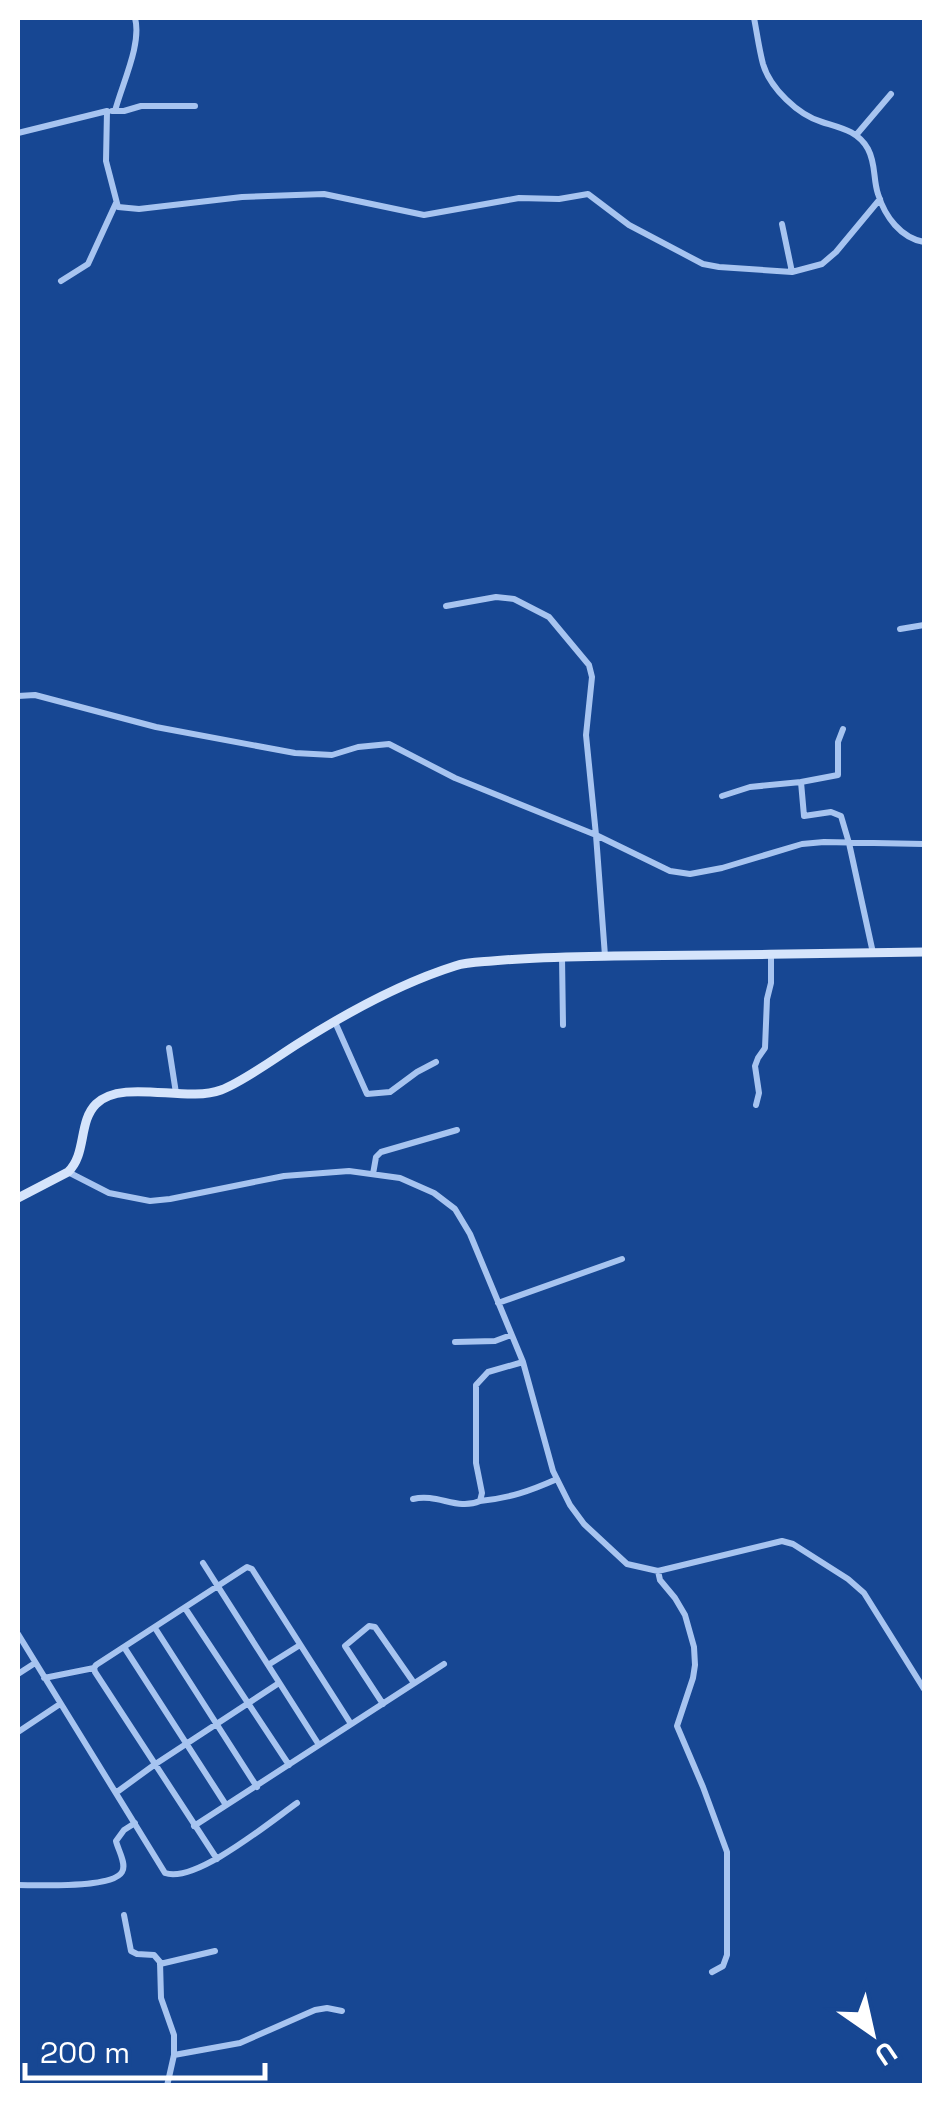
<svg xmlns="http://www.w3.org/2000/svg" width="942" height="2103" viewBox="0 0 942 2103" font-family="'Space Grotesk',sans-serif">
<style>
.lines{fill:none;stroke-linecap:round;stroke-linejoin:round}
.street{stroke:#a7c4f0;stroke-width:6}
.secondary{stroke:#d5e4fb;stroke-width:9}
</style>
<rect width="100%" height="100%" fill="#174793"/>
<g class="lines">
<path class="street" d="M 754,18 C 757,33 759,49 763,64 C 770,88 798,115 822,122 C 841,128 858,131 868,149 C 876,164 873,179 878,194 C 885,217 901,238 924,242
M 112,111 L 124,111 L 141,106 L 195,106
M 115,111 C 122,84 142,44 135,18
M 18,133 L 107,111 L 106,161 L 118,207 L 139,209 L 242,197 L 324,194 L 424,215 L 519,198 L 559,199 L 588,194 L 629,225 L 703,264 L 719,267 L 792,272
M 857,134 L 891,94
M 782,224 L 792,272 L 822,264 L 836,252 L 880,199
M 61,281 L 88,264 L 116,203
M 446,606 L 496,597 L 514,599 L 549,617 L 589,665 L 592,677 L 586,735 L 596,835 L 605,956
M 900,629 L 924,625
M 18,696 L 35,695 L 156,727 L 295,753 L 332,755 L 358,747 L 389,744 L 455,778 L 596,835 L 670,871 L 690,874 L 722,868 L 802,844 L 824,842 L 924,844
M 801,782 L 838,775 L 838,742 L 843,729
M 722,796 L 750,787 L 801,782 L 804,816 L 831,812 L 841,816 L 849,843 L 873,953
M 562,957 L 563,1025
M 335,1022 L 367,1094 L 390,1092 L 417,1072 L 436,1062
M 169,1048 L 176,1093
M 756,1105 L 759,1093 L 755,1066 L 758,1058 L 765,1048 L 767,999 L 771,983 L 771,954
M 68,1172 L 109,1193 L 150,1201 L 170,1199 L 284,1176 L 349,1171 L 400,1178 L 434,1193 L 455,1209 L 470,1234 L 523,1362 L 553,1471 L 570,1505 L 584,1524 L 627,1564 L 658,1571 L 782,1541 L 793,1544 L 848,1579 L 864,1593 L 924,1689
M 373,1174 L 376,1157 L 381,1152 L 457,1130
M 498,1303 L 622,1259
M 455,1342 L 495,1341 L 511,1335
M 413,1499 C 438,1493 457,1511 480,1501 L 482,1493 L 476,1463 L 476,1385 L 488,1372 L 523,1362
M 480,1501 C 510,1498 530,1491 557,1479
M 203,1563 L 319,1745
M 658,1571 L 660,1580 L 675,1598 L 685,1615 L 694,1647 L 695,1665 L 693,1678 L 677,1726 L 703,1787 L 727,1852 L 727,1955 L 723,1966 L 712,1972
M 185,1608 L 289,1765
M 155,1628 L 257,1787
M 18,1634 L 165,1873 C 195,1884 270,1822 297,1803
M 124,1647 L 226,1805
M 268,1665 L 300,1645
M 18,1674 L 35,1663
M 44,1678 L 94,1668
M 383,1704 L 345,1646 L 369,1626 L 375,1627 L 414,1683
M 18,1732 L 60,1704
M 117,1792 L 154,1765 L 279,1683
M 194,1826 L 444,1664
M 217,1859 L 95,1672 L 94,1668 L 96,1665 L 247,1567 L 252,1569 L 351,1724
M 18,1885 C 37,1885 112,1889 122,1872 C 127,1864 118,1850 116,1841 L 124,1830 L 135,1823
M 124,1915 L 131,1951 L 137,1954 L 154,1955 L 160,1962 L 161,1998 L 174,2035 L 174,2055
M 160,1964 L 215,1951
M 167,2086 L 174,2055 L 240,2043 L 315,2010 L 327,2008 L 342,2011"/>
<path class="secondary" d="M 18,1198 L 68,1172 C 87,1154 78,1122 96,1104 C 122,1078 186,1103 221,1090 C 243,1082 278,1056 299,1043 C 348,1012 401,983 455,966 C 467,962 480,962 492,961 C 533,957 573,957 614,956 C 717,955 821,954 924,952"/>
</g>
<rect width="942" height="2103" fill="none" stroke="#ffffff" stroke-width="40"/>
<g transform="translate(872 2033) rotate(146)" stroke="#174793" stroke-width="8" paint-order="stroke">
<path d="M0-8L18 38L0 25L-18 38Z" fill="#ffffff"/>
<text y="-15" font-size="28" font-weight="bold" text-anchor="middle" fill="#ffffff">U</text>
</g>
<path d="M25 2063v15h240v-15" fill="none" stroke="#ffffff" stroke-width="5"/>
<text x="40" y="2063" font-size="30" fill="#ffffff" stroke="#174793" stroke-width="8" paint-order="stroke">200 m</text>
</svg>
